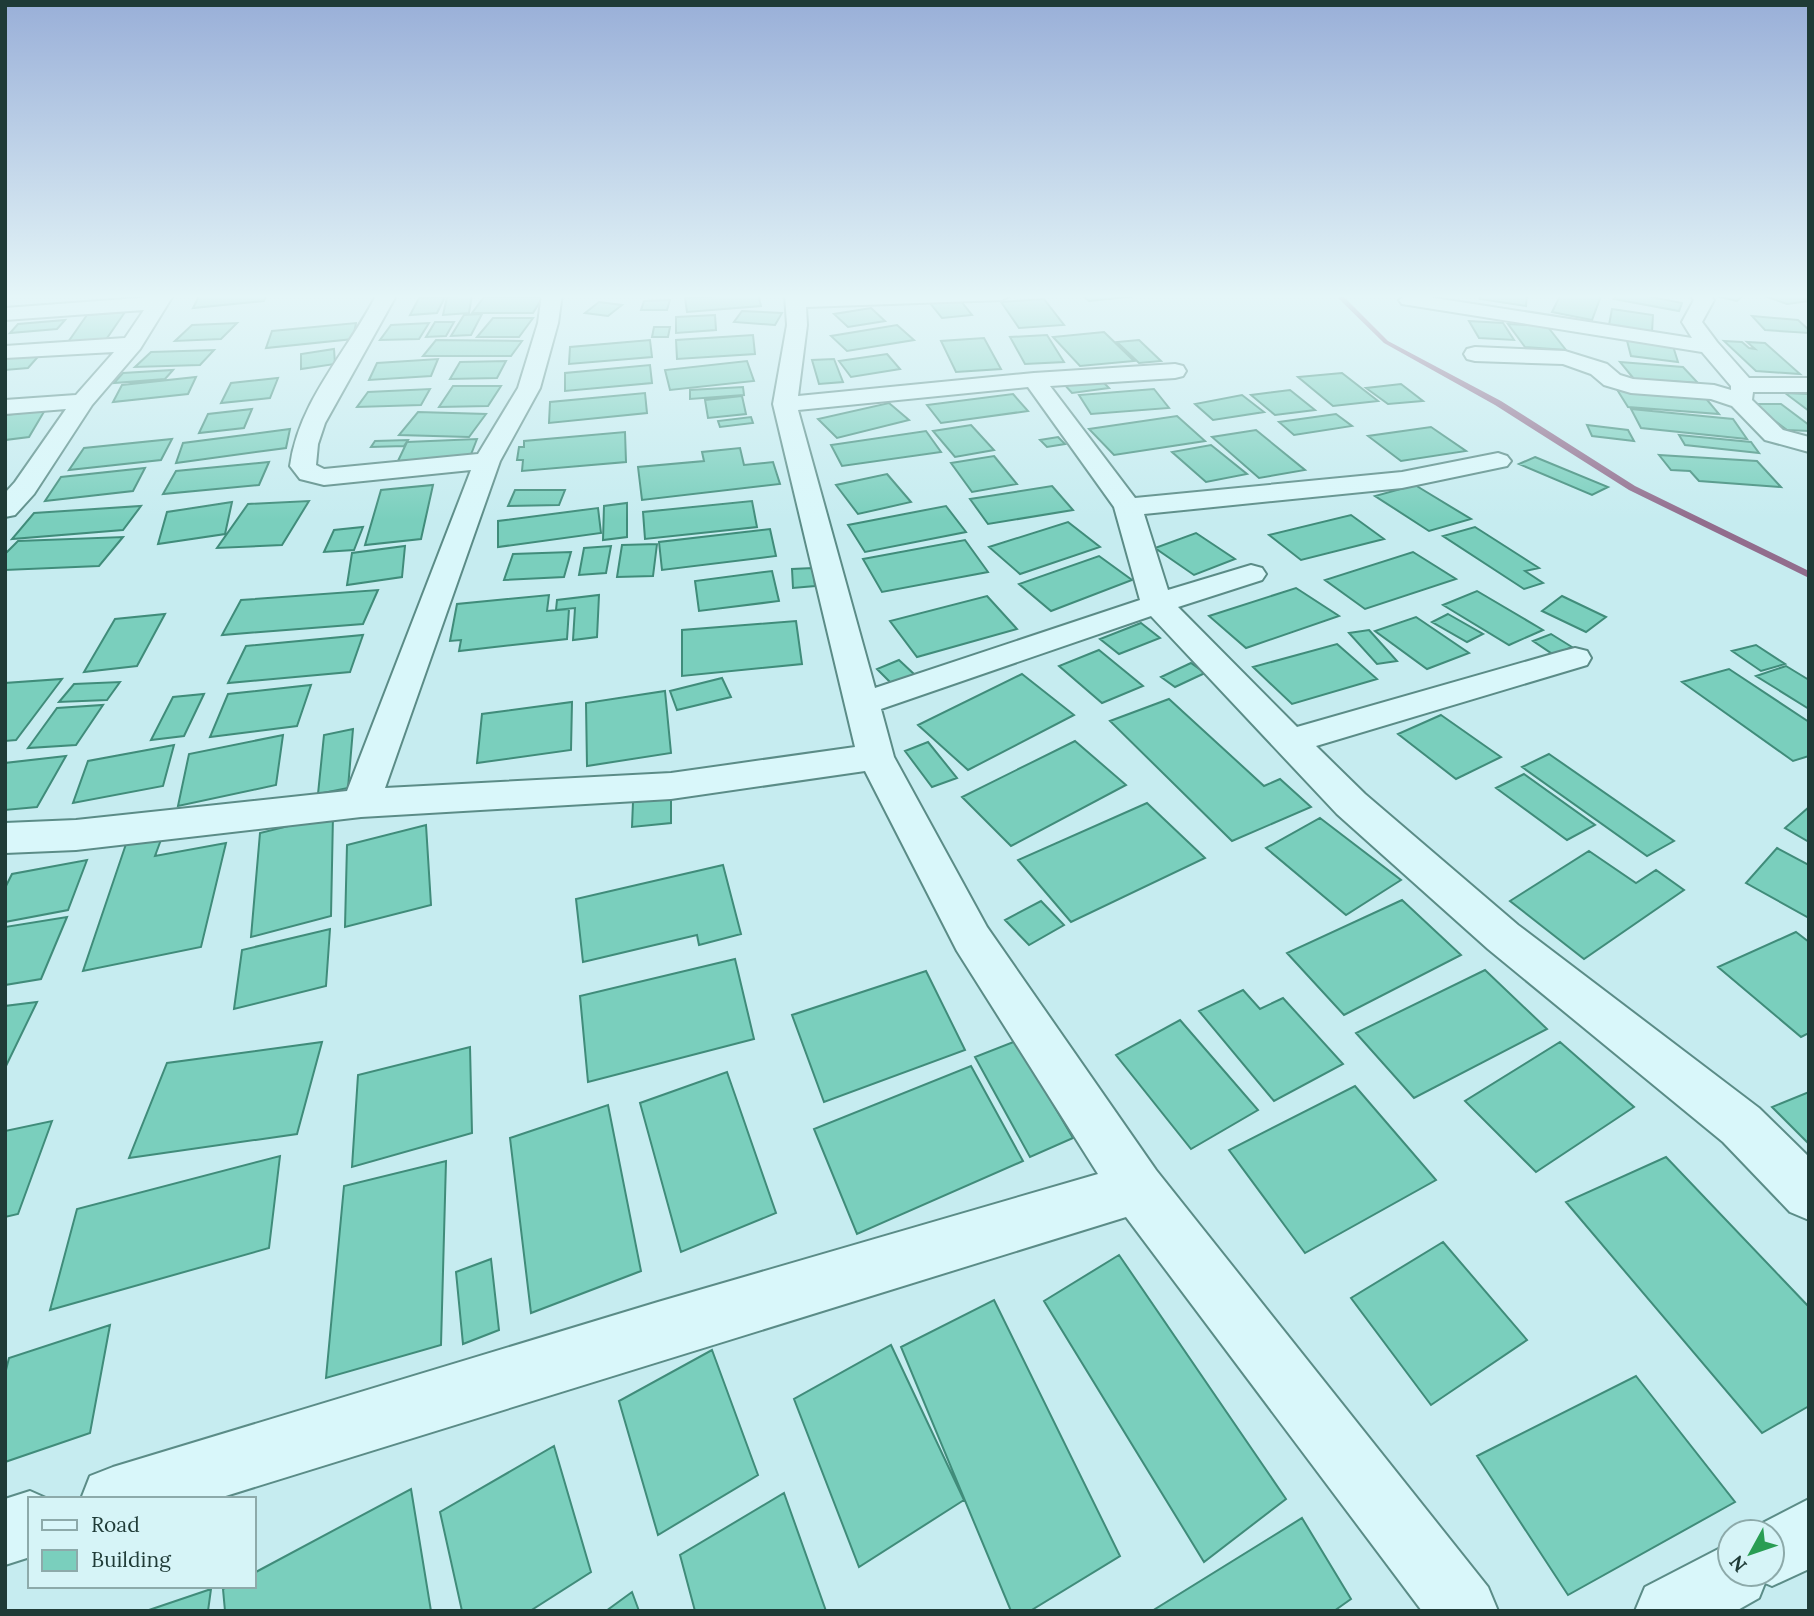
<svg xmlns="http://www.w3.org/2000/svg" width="1814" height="1616" viewBox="0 0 1814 1616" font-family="Lora,serif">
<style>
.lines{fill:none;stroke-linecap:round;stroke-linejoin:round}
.stream{fill:#926d8d;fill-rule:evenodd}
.building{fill:#7acfbd;stroke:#408c7a;stroke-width:2}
.minor-casing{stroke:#5b8c87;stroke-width:4}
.minor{fill:#d9f7fa;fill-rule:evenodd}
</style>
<rect width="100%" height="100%" fill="#c6ecf0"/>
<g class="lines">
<path class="stream" d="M 1334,294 L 1341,294 L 1388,341 L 1501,401 L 1635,486 L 1809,571 L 1809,578 L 1629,490 L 1495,405 L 1384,343 Z"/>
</g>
<path class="building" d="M 222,294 L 267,294 L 264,301 L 193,308 L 199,296 Z
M 758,294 L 761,306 L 687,312 L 685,298 Z
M 1081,294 L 1134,294 L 1137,296 L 1089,301 Z
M 1481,294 L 1527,294 L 1526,306 L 1480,299 Z
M 1561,294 L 1601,296 L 1592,320 L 1552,312 Z
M 1617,294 L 1636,294 L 1682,303 L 1679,311 L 1614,299 Z
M 1707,294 L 1745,294 L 1737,301 Z
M 1759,294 L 1801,294 L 1809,297 L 1804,299 L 1809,301 L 1787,304 Z
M 472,295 L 469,313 L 443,315 L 447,297 Z
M 445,297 L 437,313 L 410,315 L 419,298 Z
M 484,297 L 543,297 L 533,313 L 472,313 Z
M 1044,299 L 1064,325 L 1019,328 L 1001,302 Z
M 670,300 L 667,310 L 641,310 L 644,301 Z
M 960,300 L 972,315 L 942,318 L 930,303 Z
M 599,302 L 622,305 L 608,316 L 585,313 Z
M 871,308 L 885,321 L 848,327 L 834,314 Z
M 1612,309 L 1653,315 L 1652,332 L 1609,325 Z
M 742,311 L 782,313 L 775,325 L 734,322 Z
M 125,312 L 105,341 L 66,345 L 87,315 Z
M 482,314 L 471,335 L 451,336 L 464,315 Z
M 715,315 L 716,330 L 676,333 L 676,317 Z
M 1752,316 L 1798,320 L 1809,330 L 1809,333 L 1765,330 Z
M 493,318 L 533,318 L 519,337 L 477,337 Z
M 65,320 L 57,329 L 10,333 L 18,324 Z
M 1469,321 L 1503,323 L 1514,340 L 1479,338 Z
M 435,322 L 454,322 L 446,336 L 426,337 Z
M 237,323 L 221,339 L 175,341 L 192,325 Z
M 356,323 L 353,339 L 266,348 L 272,331 Z
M 429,323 L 419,339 L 380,340 L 391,325 Z
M 1508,324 L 1547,326 L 1566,350 L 1525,347 Z
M 897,325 L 914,340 L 847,351 L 831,336 Z
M 654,327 L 670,327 L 668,337 L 652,337 Z
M 1104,332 L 1134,361 L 1080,366 L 1053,337 Z
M 753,335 L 755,354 L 677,359 L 676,340 Z
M 1047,335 L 1064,362 L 1025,364 L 1010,337 Z
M 1626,337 L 1672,343 L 1678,362 L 1631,356 Z
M 984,338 L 1001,369 L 956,372 L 941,341 Z
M 436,340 L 522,341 L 511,356 L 423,356 Z
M 650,340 L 652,357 L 569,364 L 570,347 Z
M 1139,340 L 1161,361 L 1139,363 L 1117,342 Z
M 1724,341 L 1742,342 L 1749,348 L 1755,349 L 1747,342 L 1765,343 L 1800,374 L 1756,371 Z
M 334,349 L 335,364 L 301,369 L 301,354 Z
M 214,350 L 200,365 L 135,367 L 151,352 Z
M 43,351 L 28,368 L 5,370 L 5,354 Z
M 887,354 L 900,369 L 851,377 L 839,361 Z
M 438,359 L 431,376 L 369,380 L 377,363 Z
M 834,359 L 843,382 L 819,384 L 812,360 Z
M 506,361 L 497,378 L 450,379 L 460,362 Z
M 747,361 L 754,381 L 670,390 L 665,370 Z
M 1620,362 L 1683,367 L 1698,383 L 1634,379 Z
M 650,365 L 652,383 L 565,391 L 565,373 Z
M 173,370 L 165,379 L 114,383 L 123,373 Z
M 1342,373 L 1378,401 L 1333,406 L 1298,377 Z
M 196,377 L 188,394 L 113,402 L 122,385 Z
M 278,378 L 270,398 L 221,403 L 231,383 Z
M 1099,378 L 1109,388 L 1072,393 L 1063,383 Z
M 1401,384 L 1423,401 L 1388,404 L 1366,388 Z
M 453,386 L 501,386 L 488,406 L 439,407 Z
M 743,387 L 744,395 L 690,399 L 690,390 Z
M 1616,388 L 1703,395 L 1719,414 L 1628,407 Z
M 430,389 L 421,405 L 357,407 L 368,392 Z
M 1154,389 L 1169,408 L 1091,414 L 1079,395 Z
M 1290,390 L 1315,410 L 1275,415 L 1251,395 Z
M 645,393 L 647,413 L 549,423 L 550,402 Z
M 1785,393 L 1809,394 L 1809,411 Z
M 1013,394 L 1028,411 L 941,423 L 927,405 Z
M 1242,395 L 1264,412 L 1213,420 L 1195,404 Z
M 742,396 L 746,414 L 708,418 L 705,400 Z
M 889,403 L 909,420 L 837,438 L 818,419 Z
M 1752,404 L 1781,404 L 1809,425 L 1809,431 L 1787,430 Z
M 252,409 L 244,428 L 199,433 L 208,414 Z
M 1631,409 L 1733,419 L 1747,439 L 1641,428 Z
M 45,410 L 29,437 L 5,440 L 5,415 Z
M 418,412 L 486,414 L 469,437 L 399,435 Z
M 1336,414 L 1352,426 L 1294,435 L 1279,422 Z
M 1177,416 L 1205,441 L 1114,455 L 1089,429 Z
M 751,417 L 753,423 L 720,427 L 718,421 Z
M 971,425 L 994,450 L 955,457 L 933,431 Z
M 1587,425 L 1628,430 L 1634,441 L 1592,436 Z
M 1431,427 L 1466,451 L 1401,461 L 1368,436 Z
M 290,429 L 286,448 L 176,463 L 183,443 Z
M 1256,430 L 1305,470 L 1259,478 L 1212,437 Z
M 926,431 L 941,452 L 842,466 L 831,445 Z
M 625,432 L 626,462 L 522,471 L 523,460 L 517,460 L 519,447 L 524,447 L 524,441 Z
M 1679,435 L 1751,442 L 1759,453 L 1685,445 Z
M 1058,437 L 1065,444 L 1047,447 L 1040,440 Z
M 172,439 L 161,460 L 69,470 L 84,448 Z
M 477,439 L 470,457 L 398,461 L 407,442 Z
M 408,440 L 404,446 L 371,447 L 375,441 Z
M 1211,445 L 1247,474 L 1206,482 L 1172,452 Z
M 740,448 L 744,465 L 773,462 L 780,484 L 642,500 L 638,467 L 704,461 L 702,452 Z
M 1659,455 L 1757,461 L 1781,487 L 1699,481 L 1690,471 L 1671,470 Z
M 994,456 L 1017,484 L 972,492 L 951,463 Z
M 1535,457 L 1608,487 L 1592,495 L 1519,464 Z
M 269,462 L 259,485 L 163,494 L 176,471 Z
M 145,468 L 133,491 L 45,501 L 61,477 Z
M 887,474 L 911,502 L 858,514 L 836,485 Z
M 433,485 L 421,539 L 365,545 L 381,490 Z
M 1415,485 L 1471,519 L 1429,531 L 1375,496 Z
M 1052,486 L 1073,510 L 988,524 L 970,499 Z
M 515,490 L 565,490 L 559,505 L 508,506 Z
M 309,501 L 282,545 L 217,548 L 248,504 Z
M 752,501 L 757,527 L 645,539 L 643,512 Z
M 232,502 L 225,534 L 158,544 L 167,512 Z
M 627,503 L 627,537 L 603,540 L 604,506 Z
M 141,506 L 123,530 L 12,539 L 34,513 Z
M 946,506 L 966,532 L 865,552 L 848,525 Z
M 598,508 L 601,533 L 498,547 L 498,521 Z
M 1351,515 L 1384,539 L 1301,560 L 1269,535 Z
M 1068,522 L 1100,547 L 1020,574 L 989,547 Z
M 363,527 L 354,550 L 324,552 L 334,530 Z
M 1475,527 L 1539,568 L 1525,571 L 1543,583 L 1524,589 L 1443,536 Z
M 770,529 L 776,556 L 662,570 L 659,542 Z
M 1196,533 L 1235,559 L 1194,575 L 1155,548 Z
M 123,537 L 99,566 L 5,570 L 5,554 L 18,541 Z
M 965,540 L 988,572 L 882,592 L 863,559 Z
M 657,544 L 653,576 L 617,577 L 622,545 Z
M 405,546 L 402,577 L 347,585 L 352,553 Z
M 611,546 L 606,573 L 579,575 L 584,548 Z
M 571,552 L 564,577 L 504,580 L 513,554 Z
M 1413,552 L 1456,579 L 1365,609 L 1325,580 Z
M 1099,556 L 1132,580 L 1051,611 L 1019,584 Z
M 813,568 L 815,586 L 793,588 L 792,569 Z
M 772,571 L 779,601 L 699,611 L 695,581 Z
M 1296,588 L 1339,616 L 1246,648 L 1209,616 Z
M 378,590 L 363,624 L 222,635 L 241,600 Z
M 1477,591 L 1543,630 L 1509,645 L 1443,605 Z
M 549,595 L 547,611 L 569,609 L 567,639 L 459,651 L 461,640 L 450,641 L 457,604 Z
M 599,595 L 597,637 L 573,640 L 575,608 L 556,610 L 557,600 Z
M 987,596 L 1017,629 L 917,657 L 890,621 Z
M 1562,596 L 1606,617 L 1586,632 L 1542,611 Z
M 165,614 L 137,666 L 84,672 L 115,619 Z
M 1448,614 L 1483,634 L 1467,642 L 1432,622 Z
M 1416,617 L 1469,653 L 1427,669 L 1375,631 Z
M 796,621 L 802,664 L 682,676 L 682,630 Z
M 1141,623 L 1160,638 L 1119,654 L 1100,639 Z
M 1369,630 L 1397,661 L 1377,664 L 1349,633 Z
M 1551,634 L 1572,647 L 1554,655 L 1533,641 Z
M 363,635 L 350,672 L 228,683 L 246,646 Z
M 1337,644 L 1377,679 L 1292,704 L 1253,667 Z
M 1756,645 L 1785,664 L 1761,671 L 1732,651 Z
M 1099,650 L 1143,686 L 1102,703 L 1059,666 Z
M 899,660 L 915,675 L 892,684 L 877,669 Z
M 1191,663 L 1205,673 L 1175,687 L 1161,677 Z
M 1786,666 L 1809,680 L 1809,709 L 1756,676 Z
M 1729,669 L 1809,722 L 1809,756 L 1793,761 L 1682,682 Z
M 1022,674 L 1074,715 L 968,770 L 918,725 Z
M 722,678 L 731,697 L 677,710 L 670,691 Z
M 62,679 L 16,740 L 5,741 L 5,683 Z
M 120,682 L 107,700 L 59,702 L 74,684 Z
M 311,685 L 297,726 L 210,737 L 228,694 Z
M 665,691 L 671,753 L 587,766 L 586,703 Z
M 204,694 L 184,736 L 151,740 L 173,697 Z
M 1169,699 L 1264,786 L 1280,779 L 1311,807 L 1232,841 L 1110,721 Z
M 572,702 L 571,750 L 477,763 L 482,714 Z
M 103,705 L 76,745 L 28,748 L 57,708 Z
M 1441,715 L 1488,748 L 1501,757 L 1456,779 L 1398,734 Z
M 353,729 L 348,788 L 318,794 L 324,735 Z
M 283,735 L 276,785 L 178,806 L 189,754 Z
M 1075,741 L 1126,785 L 1011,846 L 962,797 Z
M 928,742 L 957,778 L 932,787 L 905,751 Z
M 174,745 L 163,786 L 73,803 L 88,761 Z
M 1549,754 L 1674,841 L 1647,856 L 1522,767 Z
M 66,756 L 37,807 L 5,810 L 5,763 Z
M 1524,774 L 1595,825 L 1567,840 L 1496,788 Z
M 671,798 L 671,823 L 632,827 L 633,802 Z
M 1147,803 L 1205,858 L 1071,922 L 1018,860 Z
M 1809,807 L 1809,842 L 1785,828 Z
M 333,815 L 331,916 L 251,937 L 260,833 Z
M 1320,818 L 1401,880 L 1346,915 L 1266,848 Z
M 426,825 L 431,905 L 345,927 L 347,845 Z
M 162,837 L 155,856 L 226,843 L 201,947 L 83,971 L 126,844 Z
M 1777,848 L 1809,865 L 1809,918 L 1746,883 Z
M 1589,851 L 1636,883 L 1656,870 L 1684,890 L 1584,959 L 1510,901 Z
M 87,860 L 68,910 L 5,922 L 5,888 L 12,874 Z
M 723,865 L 741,934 L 699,945 L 697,935 L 583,962 L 576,899 Z
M 1402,900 L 1461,955 L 1344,1015 L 1287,953 Z
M 1041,901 L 1064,925 L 1029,945 L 1005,920 Z
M 67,917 L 41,979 L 5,985 L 5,927 Z
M 330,929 L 326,986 L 234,1009 L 242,950 Z
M 1796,932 L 1809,942 L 1809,1033 L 1801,1037 L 1718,967 Z
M 735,959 L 754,1039 L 588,1082 L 580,996 Z
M 1485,970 L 1547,1029 L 1414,1098 L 1356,1033 Z
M 926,971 L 965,1050 L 824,1102 L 792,1015 Z
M 1243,990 L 1260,1009 L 1283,998 L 1343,1064 L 1274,1101 L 1199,1011 Z
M 37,1002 L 5,1068 L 5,1006 Z
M 1180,1020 L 1258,1110 L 1191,1149 L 1116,1055 Z
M 1016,1041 L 1073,1138 L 1030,1157 L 975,1057 Z
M 322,1042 L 297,1134 L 129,1158 L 167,1063 Z
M 1560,1042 L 1634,1107 L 1536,1172 L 1465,1101 Z
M 470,1047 L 472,1133 L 352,1167 L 358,1075 Z
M 971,1066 L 1023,1161 L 857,1234 L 814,1129 Z
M 727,1072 L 776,1213 L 681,1252 L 640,1103 Z
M 1355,1086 L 1436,1180 L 1305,1253 L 1229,1150 Z
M 1809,1092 L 1809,1144 L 1772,1107 Z
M 608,1105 L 641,1271 L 531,1313 L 510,1138 Z
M 52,1121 L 18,1214 L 5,1217 L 5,1131 Z
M 280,1156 L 269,1248 L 50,1310 L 77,1209 Z
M 1666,1157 L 1809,1307 L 1809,1406 L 1762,1433 L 1566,1202 Z
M 446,1161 L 441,1345 L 326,1378 L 344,1186 Z
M 1443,1242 L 1527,1340 L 1431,1405 L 1351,1298 Z
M 1119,1255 L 1286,1499 L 1204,1562 L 1044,1301 Z
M 491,1259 L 499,1330 L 463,1344 L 456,1272 Z
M 994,1300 L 1120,1556 L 1030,1611 L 1011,1611 L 901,1347 Z
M 110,1325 L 90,1433 L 5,1462 L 5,1374 L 9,1358 Z
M 891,1345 L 964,1500 L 859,1567 L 794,1399 Z
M 712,1350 L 758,1475 L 658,1535 L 619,1401 Z
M 1636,1376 L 1735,1502 L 1568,1595 L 1477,1456 Z
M 554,1446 L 591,1572 L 530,1611 L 462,1611 L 440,1512 Z
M 411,1489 L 431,1611 L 225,1611 L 223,1589 L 229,1586 L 254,1586 L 254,1573 Z
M 784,1493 L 826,1611 L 695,1611 L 680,1555 Z
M 1302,1518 L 1351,1599 L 1334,1611 L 1152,1611 Z
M 211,1589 L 208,1611 L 146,1611 Z
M 632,1592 L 639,1611 L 606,1611 Z"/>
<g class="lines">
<defs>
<path id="minor" d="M 154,294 L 174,294 L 140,349 L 92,405 L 34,494 L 15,515 L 5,517 L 5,493 L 15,482 L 66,409 L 5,414 L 5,400 L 76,395 L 114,352 L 5,358 L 5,346 L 125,338 L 144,310 L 5,320 L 5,308 L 152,297 Z
M 377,294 L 397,294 L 325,423 L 318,444 L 316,465 L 324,469 L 478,454 L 518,388 L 538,323 L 542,294 L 562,294 L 558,323 L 540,388 L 500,461 L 385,788 L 671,773 L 855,747 L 773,404 L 787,325 L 785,294 L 1012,294 L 1002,300 L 806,307 L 807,325 L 798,396 L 1034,373 L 1175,364 L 1183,366 L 1186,371 L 1183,376 L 1175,378 L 1050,386 L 1135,498 L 1402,472 L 1498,453 L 1507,456 L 1511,461 L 1507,466 L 1402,488 L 1144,514 L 1168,590 L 1251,565 L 1262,568 L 1266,574 L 1262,580 L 1178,607 L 1297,727 L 1563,651 L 1575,648 L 1587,651 L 1591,658 L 1587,665 L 1316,746 L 1365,794 L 1518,925 L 1759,1108 L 1809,1157 L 1809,1220 L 1790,1212 L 1723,1142 L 1488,949 L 1337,814 L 1151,616 L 881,709 L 894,757 L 987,927 L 1156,1170 L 1488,1587 L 1498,1611 L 1422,1611 L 1126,1217 L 216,1499 L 81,1499 L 90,1476 L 113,1467 L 658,1302 L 1098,1174 L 957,951 L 865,771 L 671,799 L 361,817 L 76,850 L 5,853 L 5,823 L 76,820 L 347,791 L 471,470 L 324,485 L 300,479 L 290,466 C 299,400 348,351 377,294 ZM 1028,387 L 1114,507 L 1140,600 L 875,688 L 798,410 Z
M 1409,294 L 1692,338 L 1682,322 L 1694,300 L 1689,294 L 1709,294 L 1714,300 L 1702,322 L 1717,342 L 1749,378 L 1809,378 L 1809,392 L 1753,392 L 1752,400 L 1783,430 L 1809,437 L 1809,452 L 1765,440 L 1732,406 L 1711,399 L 1631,393 L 1604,385 L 1591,374 L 1563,364 L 1475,361 L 1467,359 L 1464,354 L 1467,349 L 1475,347 L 1565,351 L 1607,364 L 1620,375 L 1633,379 L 1714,385 L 1731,390 L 1731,386 L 1702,352 L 1402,304 L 1399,300 Z
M 30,1491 L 48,1499 L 30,1499 L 30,1557 L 5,1565 L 5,1499 Z
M 1809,1499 L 1809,1569 L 1772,1586 L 1765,1583 L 1759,1598 L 1736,1611 L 1635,1611 L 1645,1587 L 1730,1543 L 1730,1574 L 1772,1574 L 1772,1532 L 1748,1532 L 1749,1530 Z"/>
</defs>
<use href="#minor" class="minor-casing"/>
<use href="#minor" class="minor"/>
</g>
<linearGradient id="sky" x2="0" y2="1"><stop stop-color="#99afd8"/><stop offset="0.57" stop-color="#e5f6f8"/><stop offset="1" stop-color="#e5f6f8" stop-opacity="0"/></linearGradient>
<rect width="1814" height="520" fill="url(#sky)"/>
<rect width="1814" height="1616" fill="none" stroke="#1f3b37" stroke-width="14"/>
<rect x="28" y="1497" width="228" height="91" fill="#d6f4f7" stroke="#8daaaa" stroke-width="2"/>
<rect x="42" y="1520" width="35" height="10" fill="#d9f7fa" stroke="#8daaaa" stroke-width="2"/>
<text x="91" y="1532" font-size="21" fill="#1f3b37">Road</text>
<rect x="42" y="1550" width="35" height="21" fill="#7acfbd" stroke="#8daaaa" stroke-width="2"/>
<text x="91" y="1567" font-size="21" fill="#1f3b37">Building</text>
<g transform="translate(1751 1553) rotate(230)"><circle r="33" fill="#d6f4f7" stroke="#8daaaa" stroke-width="2"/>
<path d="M0-5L12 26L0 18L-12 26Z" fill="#299d53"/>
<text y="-10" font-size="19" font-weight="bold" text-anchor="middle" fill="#1f3b37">N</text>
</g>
</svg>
